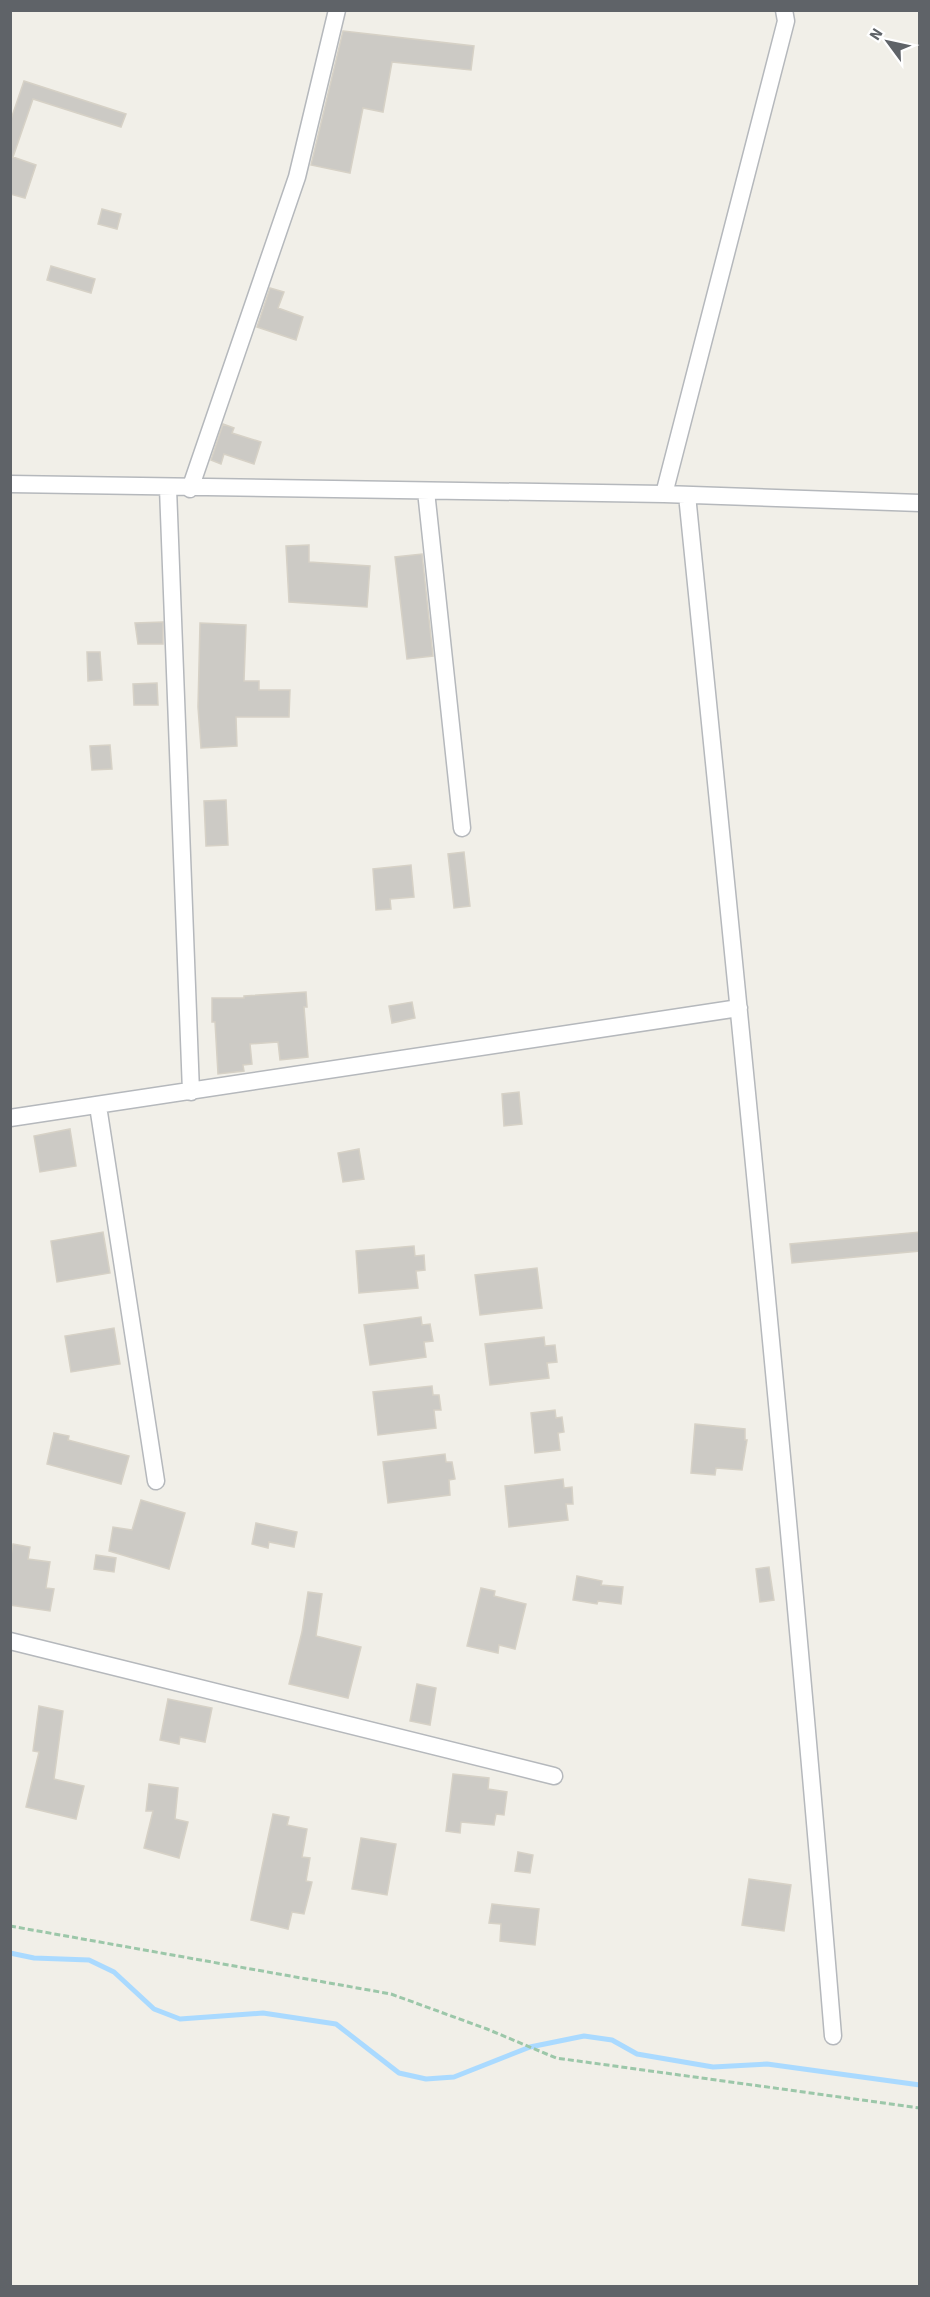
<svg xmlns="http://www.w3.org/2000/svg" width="930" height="2297" viewBox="0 0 930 2297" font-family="'Source Sans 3',sans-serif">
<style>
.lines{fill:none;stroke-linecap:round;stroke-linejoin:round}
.stream{stroke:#aadaff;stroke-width:5}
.building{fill:#cccac5;stroke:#d6d1c6;stroke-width:1.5}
.minor-casing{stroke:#b5b8bc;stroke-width:19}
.path{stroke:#9cc7a9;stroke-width:3;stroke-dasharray:6 3;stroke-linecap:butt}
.minor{stroke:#fff;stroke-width:16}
</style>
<rect width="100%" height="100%" fill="#f1efe8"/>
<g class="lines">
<path class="stream" d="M 10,1953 L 34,1958 L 89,1960 L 114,1972 L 154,2009 L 180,2019 L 263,2013 L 336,2024 L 399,2073 L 426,2079 L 454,2077 L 530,2047 L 584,2036 L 612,2040 L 637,2054 L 713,2067 L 767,2064 L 920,2085"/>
</g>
<path class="building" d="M 343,31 L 474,46 L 471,70 L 392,62 L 383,112 L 363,108 L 350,173 L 311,165 Z
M 24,81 L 126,114 L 121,127 L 33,99 L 13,157 L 36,165 L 25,198 L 10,194 L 10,122 Z
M 102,209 L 121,214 L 117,229 L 98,224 Z
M 51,266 L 95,279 L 91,293 L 47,280 Z
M 270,288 L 284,292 L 278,308 L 303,317 L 296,340 L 257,327 Z
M 223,424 L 234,428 L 232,433 L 261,442 L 254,464 L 224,454 L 221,464 L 211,460 Z
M 309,545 L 309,562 L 370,566 L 367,607 L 289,602 L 286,546 Z
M 422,554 L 433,656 L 407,659 L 395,557 Z
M 163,622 L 163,644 L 138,644 L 135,623 Z
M 200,623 L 246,625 L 244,681 L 259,681 L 259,690 L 290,690 L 289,717 L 236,717 L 237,746 L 201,748 L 198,707 Z
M 87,652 L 100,652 L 102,680 L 88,681 Z
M 157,683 L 158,705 L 134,705 L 133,684 Z
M 110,745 L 112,769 L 92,770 L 90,746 Z
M 226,800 L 228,845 L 206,846 L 204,801 Z
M 464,852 L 470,906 L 454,908 L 448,854 Z
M 411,865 L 414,897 L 390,899 L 391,909 L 376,910 L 373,869 Z
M 306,992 L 307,1007 L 304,1007 L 308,1057 L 280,1060 L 278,1042 L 250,1044 L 252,1064 L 243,1065 L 244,1071 L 218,1074 L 215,1022 L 212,1022 L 212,998 L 244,998 L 244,996 Z
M 412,1002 L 415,1018 L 392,1023 L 389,1006 Z
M 519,1092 L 522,1124 L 504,1126 L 502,1094 Z
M 70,1129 L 76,1166 L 40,1172 L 34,1136 Z
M 359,1149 L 364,1179 L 343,1182 L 338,1153 Z
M 103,1232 L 110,1273 L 57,1282 L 51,1241 Z
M 920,1232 L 920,1251 L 792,1263 L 790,1244 Z
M 414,1246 L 415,1256 L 424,1255 L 425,1270 L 416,1271 L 418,1288 L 359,1293 L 356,1251 Z
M 537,1268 L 542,1308 L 480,1315 L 475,1275 Z
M 421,1317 L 422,1325 L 430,1324 L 433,1341 L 424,1342 L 426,1357 L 370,1365 L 364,1325 Z
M 114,1328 L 120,1364 L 71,1372 L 65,1336 Z
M 544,1337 L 545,1346 L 555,1345 L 557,1362 L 547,1363 L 549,1378 L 490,1385 L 485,1344 Z
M 432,1386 L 433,1395 L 439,1395 L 441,1410 L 434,1410 L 436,1428 L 378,1435 L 373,1392 Z
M 555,1410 L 556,1418 L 562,1417 L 564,1432 L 558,1433 L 560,1450 L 535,1453 L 531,1413 Z
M 695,1424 L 745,1429 L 745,1440 L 747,1440 L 742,1470 L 716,1468 L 715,1475 L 691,1473 Z
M 54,1433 L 69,1436 L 68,1440 L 129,1456 L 121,1484 L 47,1464 Z
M 445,1454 L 446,1462 L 452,1462 L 455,1479 L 449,1480 L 450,1495 L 388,1503 L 383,1462 Z
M 563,1479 L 564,1488 L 572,1487 L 573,1504 L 566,1504 L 568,1520 L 509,1527 L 505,1486 Z
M 141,1500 L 185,1513 L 169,1569 L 109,1551 L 113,1527 L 132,1530 Z
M 256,1523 L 297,1532 L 294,1547 L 269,1542 L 268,1548 L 252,1544 Z
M 13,1544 L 30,1547 L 28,1559 L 50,1562 L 46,1588 L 54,1589 L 50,1611 L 10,1605 L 10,1562 Z
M 96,1555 L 116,1558 L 114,1572 L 94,1569 Z
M 769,1567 L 774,1600 L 760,1602 L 756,1569 Z
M 577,1576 L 602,1581 L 601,1585 L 623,1587 L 621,1604 L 598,1601 L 597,1604 L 573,1600 Z
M 481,1588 L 495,1591 L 494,1596 L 526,1604 L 515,1649 L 499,1645 L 498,1653 L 467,1646 Z
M 308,1592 L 322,1594 L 316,1636 L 361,1647 L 348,1698 L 289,1684 L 302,1632 Z
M 417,1684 L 436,1688 L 430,1725 L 410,1721 Z
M 168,1699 L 212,1708 L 205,1742 L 180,1737 L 179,1744 L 160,1740 Z
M 39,1706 L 63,1711 L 54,1779 L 84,1786 L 76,1819 L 26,1807 L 39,1752 L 33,1751 Z
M 453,1774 L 489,1778 L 488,1789 L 507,1792 L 504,1815 L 496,1814 L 494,1825 L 461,1822 L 460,1833 L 446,1831 Z
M 149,1784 L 178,1788 L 175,1819 L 188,1822 L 179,1858 L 144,1848 L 153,1811 L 146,1811 Z
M 273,1814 L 289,1817 L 287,1825 L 307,1829 L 302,1857 L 310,1858 L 306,1881 L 312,1882 L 304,1914 L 292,1912 L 288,1929 L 251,1920 Z
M 361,1838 L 396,1844 L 387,1895 L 352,1889 Z
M 518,1852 L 533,1855 L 530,1873 L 515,1871 Z
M 749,1879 L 791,1885 L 784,1931 L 742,1925 Z
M 492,1904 L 539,1909 L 535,1945 L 500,1941 L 501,1924 L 489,1923 Z"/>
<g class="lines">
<defs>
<path id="minor" d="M 10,484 L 664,494 L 920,503
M 168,488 L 191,1092
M 190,489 L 297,177 L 337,10
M 426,491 L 462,828
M 664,494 L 786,21 L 784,10
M 687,495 C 739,1008 791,1521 833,2036
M 98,1106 L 156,1481
M 10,1118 L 739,1008
M 10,1641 L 554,1776"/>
</defs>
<use href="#minor" class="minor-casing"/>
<path class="path" d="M 10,1926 L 391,1994 L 487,2029 L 556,2058 L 920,2108"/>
<use href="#minor" class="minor"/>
</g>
<rect width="930" height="2297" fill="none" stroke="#5f6368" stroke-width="24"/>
<g transform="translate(888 42) rotate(303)" stroke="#ffffff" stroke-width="4.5" paint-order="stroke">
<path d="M0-4.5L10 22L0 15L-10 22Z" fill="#5f6368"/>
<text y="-9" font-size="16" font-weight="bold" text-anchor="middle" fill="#5f6368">N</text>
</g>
</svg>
